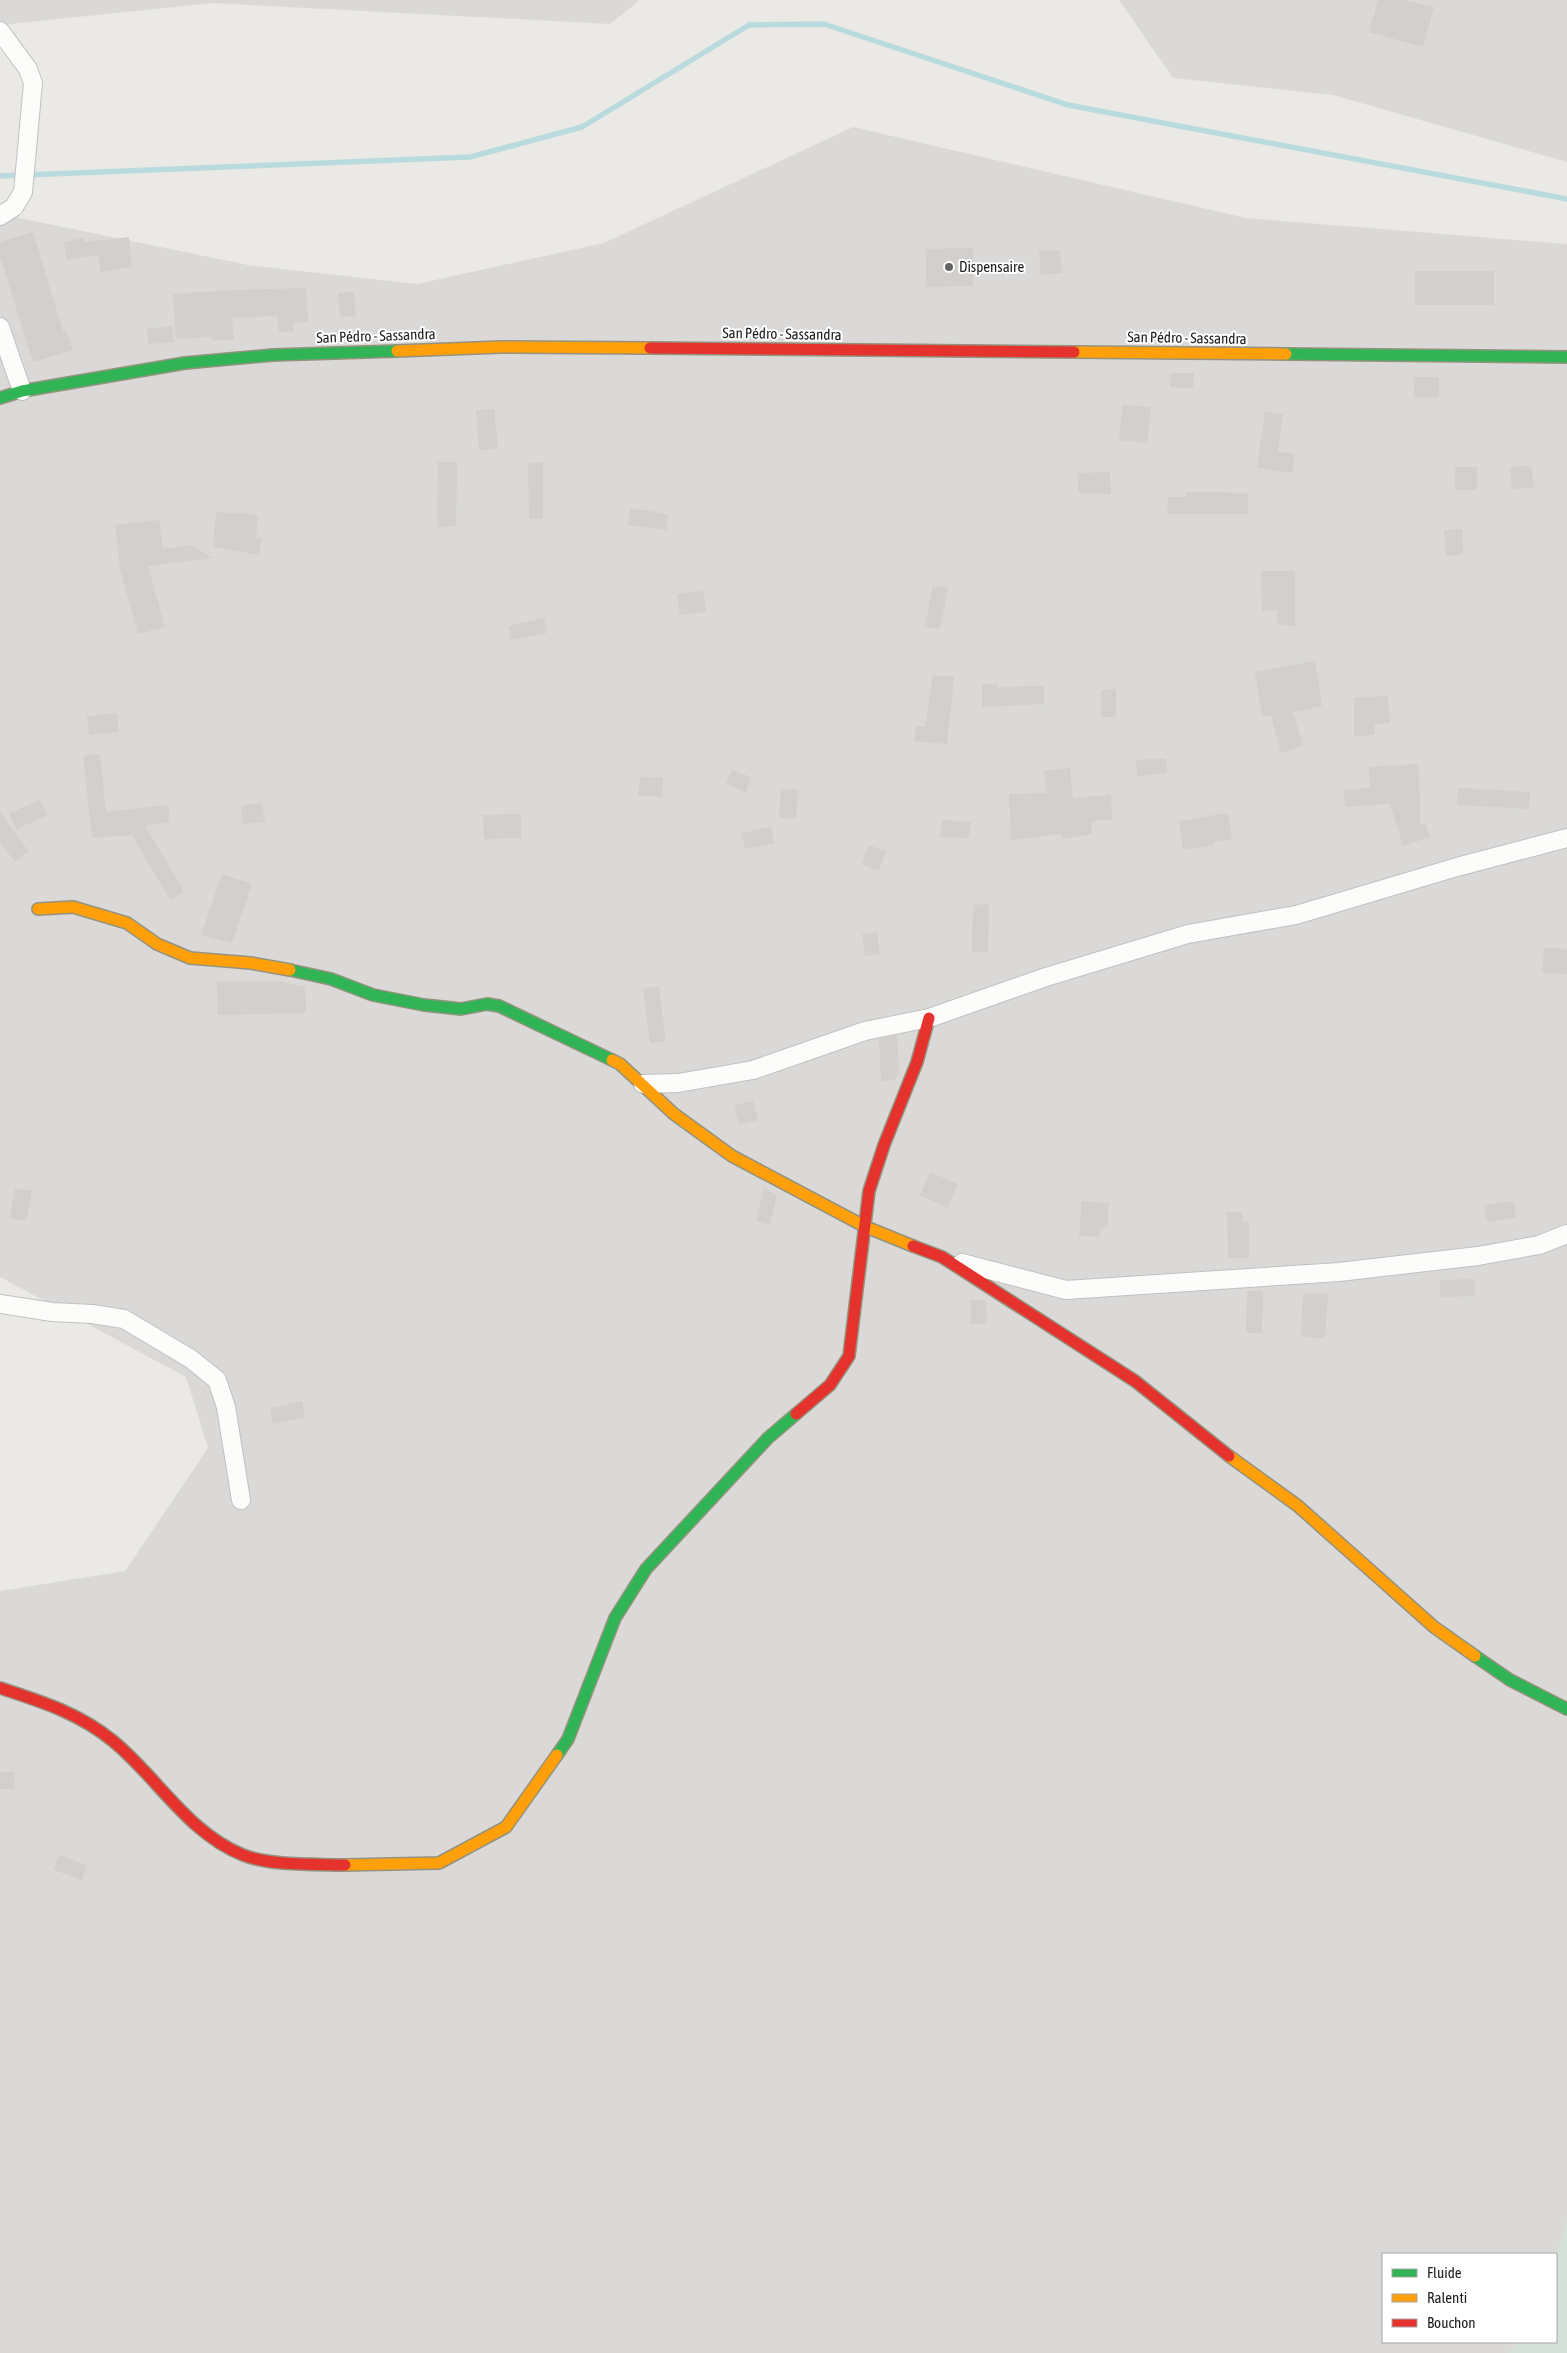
<svg xmlns="http://www.w3.org/2000/svg" width="1567" height="2353" viewBox="0 0 1567 2353" font-family="'Asap Condensed',sans-serif">
<style>
.residential{fill:#dad9d7;fill-rule:evenodd}
.wetland{fill:#d4e1d8}
.lines{fill:none;stroke-linecap:round;stroke-linejoin:round}
.stream{stroke:#badbde;stroke-width:5.5}
.building{fill:#d2cfcd}
.street-casing{stroke:#c2c1c0;stroke-width:20}
.fast-casing{stroke:#95937f;stroke-width:14}
.slow-casing{stroke:#95937f;stroke-width:14}
.jam-casing{stroke:#95937f;stroke-width:14}
.street{stroke:#fcfcfb;stroke-width:18}
.fast{stroke:#30b455;stroke-width:11}
.slow{stroke:#ff9f0a;stroke-width:11}
.jam{stroke:#e5322d;stroke-width:11}
.poi-dot{fill:#656463;stroke:#fff;stroke-width:2}
.labels{text-anchor:middle;stroke-width:4;stroke-linejoin:round;paint-order:stroke}
.poi-label{font-size:15px;fill:#1d1d1d;stroke:#fff;text-anchor:start}
.street-label{font-size:15px;fill:#1d1d1d;stroke:#fff}
</style>
<rect width="100%" height="100%" fill="#ebe9e6"/>
<path class="residential" d="M 0,0 L 640,0 L 610,24 L 213,3 L 0,25 Z
M 1119,0 L 1567,0 L 1567,162 L 1333,95 L 1173,78 Z
M 853,127 L 1246,218 L 1567,244 L 1567,2353 L 0,2353 L 0,1591 L 125,1571 L 208,1448 L 186,1377 L 0,1277 L 0,214 L 248,265 L 417,284 L 604,243 ZM 1383,2254 L 1556,2254 L 1556,2342 L 1383,2342 Z"/>
<path class="wetland" d="M 1567,2221 L 1567,2353 L 1509,2353 L 1518,2342 L 1556,2342 L 1556,2254 Z"/>
<g class="lines">
<path class="stream" d="M 0,176 L 470,157 L 582,127 L 749,25 L 824,24 L 1068,105 L 1567,199"/>
</g>
<path class="building" d="M 1378,0 L 1405,0 L 1434,7 L 1423,47 L 1369,32 Z
M 33,232 L 63,331 L 66,330 L 73,350 L 33,362 L 0,256 L 0,242 Z
M 129,237 L 132,267 L 101,272 L 98,255 L 67,260 L 64,242 L 83,238 L 84,242 Z
M 973,248 L 973,286 L 926,287 L 926,249 Z
M 1060,250 L 1062,273 L 1041,275 L 1039,251 Z
M 1415,271 L 1494,271 L 1494,305 L 1415,305 Z
M 306,288 L 308,321 L 293,323 L 294,331 L 279,333 L 277,316 L 232,318 L 234,339 L 212,341 L 212,337 L 176,339 L 173,294 L 232,290 Z
M 354,292 L 356,316 L 340,317 L 338,293 Z
M 172,326 L 174,342 L 148,344 L 147,329 Z
M 1171,373 L 1194,373 L 1193,388 L 1170,387 Z
M 1414,377 L 1439,377 L 1439,397 L 1414,398 Z
M 1123,405 L 1151,407 L 1147,443 L 1119,440 Z
M 494,409 L 498,449 L 479,450 L 476,410 Z
M 1265,412 L 1283,414 L 1278,452 L 1294,454 L 1293,473 L 1257,468 Z
M 438,462 L 457,462 L 456,526 L 437,527 Z
M 543,462 L 543,519 L 529,519 L 528,463 Z
M 1531,465 L 1534,487 L 1512,489 L 1510,467 Z
M 1455,467 L 1477,467 L 1477,490 L 1455,490 Z
M 1110,472 L 1111,494 L 1078,493 L 1078,473 Z
M 1186,492 L 1248,493 L 1248,514 L 1167,514 L 1168,497 L 1186,497 Z
M 630,508 L 668,514 L 666,530 L 628,525 Z
M 216,512 L 238,514 L 238,512 L 258,515 L 256,537 L 261,538 L 259,555 L 213,547 Z
M 159,520 L 163,549 L 192,545 L 212,558 L 148,566 L 165,627 L 138,634 L 120,569 L 115,525 Z
M 1462,529 L 1463,554 L 1446,556 L 1444,530 Z
M 1261,571 L 1295,571 L 1295,626 L 1277,625 L 1278,610 L 1262,611 Z
M 933,585 L 948,588 L 940,629 L 925,626 Z
M 703,591 L 706,612 L 680,615 L 677,594 Z
M 544,618 L 547,633 L 511,640 L 508,626 Z
M 1315,661 L 1322,706 L 1293,712 L 1303,746 L 1281,753 L 1271,716 L 1262,717 L 1255,672 Z
M 933,675 L 954,677 L 947,744 L 914,741 L 916,726 L 925,727 Z
M 982,684 L 998,684 L 998,687 L 1044,686 L 1044,704 L 982,707 Z
M 1116,689 L 1116,717 L 1101,717 L 1101,690 Z
M 1388,696 L 1390,723 L 1375,724 L 1374,735 L 1354,736 L 1354,698 Z
M 117,713 L 119,732 L 89,735 L 87,716 Z
M 100,754 L 106,812 L 168,805 L 170,822 L 145,825 L 184,892 L 170,900 L 132,835 L 92,838 L 83,756 Z
M 1166,758 L 1167,773 L 1137,776 L 1136,760 Z
M 1419,764 L 1420,824 L 1425,822 L 1430,837 L 1403,846 L 1390,804 L 1345,807 L 1344,790 L 1370,788 L 1369,767 Z
M 1070,768 L 1073,798 L 1111,795 L 1112,819 L 1095,821 L 1095,823 L 1091,823 L 1092,834 L 1062,839 L 1062,834 L 1011,840 L 1009,794 L 1046,793 L 1044,771 Z
M 732,770 L 751,777 L 746,792 L 726,784 Z
M 640,777 L 663,778 L 662,797 L 638,795 Z
M 1458,788 L 1530,792 L 1529,809 L 1457,805 Z
M 781,789 L 798,790 L 796,819 L 779,818 Z
M 40,800 L 47,816 L 16,829 L 9,813 Z
M 262,803 L 265,822 L 243,824 L 241,806 Z
M 0,812 L 29,852 L 15,862 L 0,842 Z
M 1228,813 L 1232,839 L 1213,842 L 1214,845 L 1183,850 L 1179,821 Z
M 521,814 L 521,838 L 484,839 L 483,815 Z
M 942,820 L 971,822 L 969,838 L 940,837 Z
M 771,827 L 774,843 L 745,849 L 741,833 Z
M 868,845 L 886,851 L 879,871 L 862,865 Z
M 222,874 L 252,884 L 232,943 L 201,935 Z
M 989,904 L 988,952 L 972,952 L 973,905 Z
M 877,932 L 880,954 L 865,956 L 862,934 Z
M 1544,948 L 1567,949 L 1567,974 L 1542,973 Z
M 277,981 L 305,987 L 306,1013 L 218,1015 L 217,982 Z
M 659,986 L 666,1041 L 650,1043 L 643,989 Z
M 897,1035 L 899,1071 L 895,1080 L 881,1081 L 879,1039 Z
M 753,1101 L 758,1120 L 739,1125 L 734,1106 Z
M 930,1172 L 958,1184 L 947,1208 L 920,1195 Z
M 15,1188 L 32,1191 L 26,1221 L 10,1218 Z
M 764,1188 L 777,1195 L 770,1225 L 756,1221 Z
M 1082,1201 L 1109,1203 L 1107,1228 L 1100,1228 L 1100,1237 L 1079,1236 Z
M 1514,1201 L 1516,1218 L 1487,1222 L 1484,1205 Z
M 1227,1212 L 1242,1212 L 1242,1222 L 1249,1222 L 1249,1258 L 1228,1258 Z
M 1475,1279 L 1475,1296 L 1440,1297 L 1440,1280 Z
M 1247,1291 L 1263,1291 L 1262,1333 L 1246,1333 Z
M 1303,1293 L 1328,1294 L 1325,1338 L 1301,1337 Z
M 971,1300 L 983,1300 L 986,1302 L 987,1324 L 971,1324 Z
M 302,1401 L 305,1417 L 273,1424 L 270,1408 Z
M 0,1772 L 15,1772 L 14,1789 L 0,1789 Z
M 59,1855 L 87,1865 L 82,1880 L 54,1870 Z"/>
<g class="lines">
<defs>
<path id="street" d="M 0,31 L 28,69 L 33,83 L 23,192 L 14,207 L 0,216
M 0,327 L 22,391
M 643,1084 L 678,1083 L 753,1070 L 865,1031 L 929,1018 L 1046,977 L 1188,934 L 1296,915 L 1457,867 L 1567,838
M 962,1263 L 1066,1290 L 1339,1272 L 1478,1256 L 1539,1245 L 1567,1234
M 0,1304 L 52,1312 L 92,1314 L 124,1319 L 191,1359 L 217,1380 L 226,1407 L 241,1500"/>
<path id="fast" d="M 1286,354 L 1567,357
M 0,398 L 22,391 L 185,363 L 273,355 L 397,351
M 290,970 L 331,979 L 373,995 L 424,1005 L 461,1009 L 487,1004 L 499,1006 L 612,1060
M 1475,1656 L 1510,1680 L 1567,1709
M 557,1755 L 568,1739 L 615,1618 L 646,1569 L 768,1438 L 796,1414"/>
<path id="slow" d="M 397,351 L 501,347 L 650,348
M 1074,352 L 1286,354
M 38,909 L 73,907 L 127,923 L 157,944 L 190,958 L 251,963 L 290,970
M 612,1060 L 620,1064 L 674,1114 L 732,1156 L 866,1227 L 913,1246
M 1229,1456 L 1298,1506 L 1434,1627 L 1475,1656
M 345,1865 L 439,1863 L 506,1827 L 557,1755"/>
<path id="jam" d="M 650,348 L 1074,352
M 913,1246 L 942,1257 L 1135,1381 L 1229,1456
M 796,1414 L 830,1385 L 849,1356 L 869,1191 L 884,1145 L 917,1062 L 929,1018
M 0,1688 C 40,1701 79,1713 113,1741 C 157,1777 188,1833 243,1855 C 270,1866 315,1864 345,1865"/>
</defs>
<use href="#street" class="street-casing"/>
<use href="#fast" class="fast-casing"/>
<use href="#slow" class="slow-casing"/>
<use href="#jam" class="jam-casing"/>
<use href="#street" class="street"/>
<use href="#fast" class="fast"/>
<use href="#slow" class="slow"/>
<use href="#jam" class="jam"/>
</g>
<circle class="poi-dot" cx="949" cy="267" r="5"/>
<g class="labels">
<g class="poi-label">
<text x="959" y="272">Dispensaire</text>
</g>
<g class="street-label">
<text transform="translate(782 334) rotate(1)" y="5">San Pédro - Sassandra</text>
<text transform="translate(376 336) rotate(-2)" y="5">San Pédro - Sassandra</text>
<text transform="translate(1187 338) rotate(1)" y="5">San Pédro - Sassandra</text>
</g>
</g>
<rect x="1382" y="2253" width="175" height="90" fill="#ffffff" stroke="#a5a5a5"/>
<rect x="1392" y="2269" width="25" height="8" fill="#30b455" stroke="#a5a5a5"/>
<text x="1427" y="2278" font-size="15" fill="#1d1d1d">Fluide</text>
<rect x="1392" y="2294" width="25" height="8" fill="#ff9f0a" stroke="#a5a5a5"/>
<text x="1427" y="2303" font-size="15" fill="#1d1d1d">Ralenti</text>
<rect x="1392" y="2319" width="25" height="8" fill="#e5322d" stroke="#a5a5a5"/>
<text x="1427" y="2328" font-size="15" fill="#1d1d1d">Bouchon</text>
</svg>
